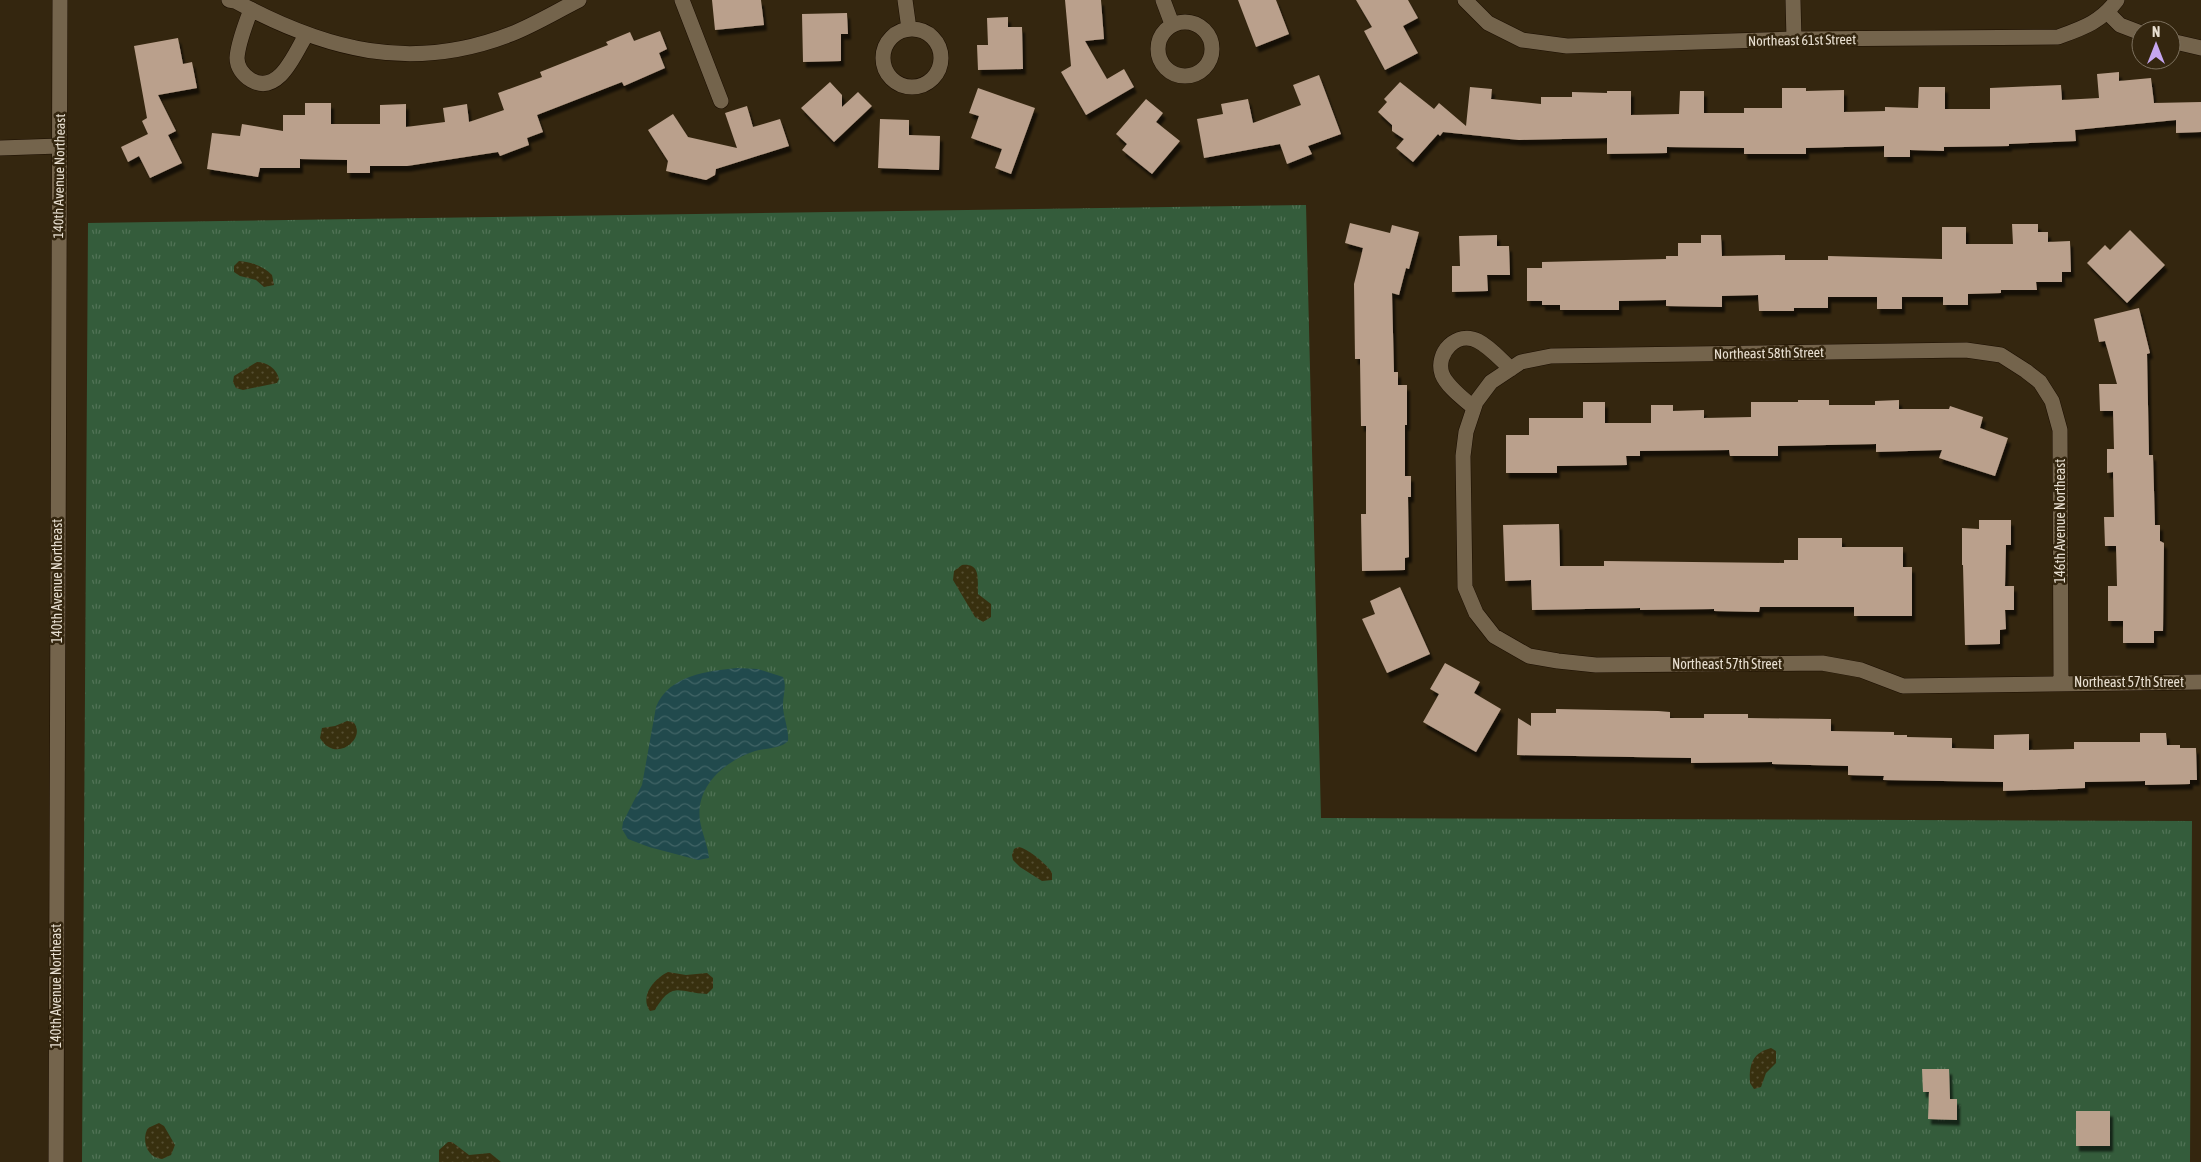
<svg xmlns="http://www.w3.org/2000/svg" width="2201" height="1162" viewBox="0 0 2201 1162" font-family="'Asap Condensed',sans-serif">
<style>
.grass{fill:url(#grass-tufts)}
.sand{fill:url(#sand-dots)}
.water{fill:url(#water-waves)}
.building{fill:#baa08c;filter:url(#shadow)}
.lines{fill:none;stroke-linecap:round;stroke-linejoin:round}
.minor-casing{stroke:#1b0e00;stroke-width:16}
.tertiary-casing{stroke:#1b0e00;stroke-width:16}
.minor{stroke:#74644c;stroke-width:15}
.tertiary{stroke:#74644c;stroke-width:15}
.labels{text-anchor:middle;stroke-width:5;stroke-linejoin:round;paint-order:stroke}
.street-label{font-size:14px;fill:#e8dfd1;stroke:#34260f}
</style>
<defs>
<pattern id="grass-tufts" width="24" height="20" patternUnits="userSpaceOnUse" patternTransform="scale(1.25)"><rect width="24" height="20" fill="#345c3b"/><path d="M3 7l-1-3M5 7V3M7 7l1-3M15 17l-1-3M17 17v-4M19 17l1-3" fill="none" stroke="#517356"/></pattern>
<pattern id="sand-dots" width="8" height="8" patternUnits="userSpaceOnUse" patternTransform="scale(1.25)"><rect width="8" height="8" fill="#38300f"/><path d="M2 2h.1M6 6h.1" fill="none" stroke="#554e31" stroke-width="1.8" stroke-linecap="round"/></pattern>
<pattern id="water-waves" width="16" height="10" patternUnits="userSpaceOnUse" patternTransform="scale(1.25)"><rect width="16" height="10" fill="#214a4d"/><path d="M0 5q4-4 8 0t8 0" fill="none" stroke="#416466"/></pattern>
<filter id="shadow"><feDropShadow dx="3" dy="5.5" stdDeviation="1" flood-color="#0009"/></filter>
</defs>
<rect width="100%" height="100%" fill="#34260f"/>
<path class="grass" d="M 1306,205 L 1321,818 L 2192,821 L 2190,1162 L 82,1162 L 88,223 Z"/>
<path class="sand" d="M 239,261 C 251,262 264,266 272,275 L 274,285 L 264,287 L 256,280 L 240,276 L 234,272 L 234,266 Z
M 257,362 C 267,362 277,369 279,379 L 277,383 L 243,390 L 236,388 L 233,382 L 234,376 Z
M 962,565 C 982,563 977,581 978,594 L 991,604 L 991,617 L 983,622 L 975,617 L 953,580 L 954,571 Z
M 347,721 L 353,722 C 368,737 336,765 320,738 L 322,728 L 335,726 Z
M 1018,847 C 1026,847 1048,865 1052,873 L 1052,880 L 1042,881 L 1020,867 L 1013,860 L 1012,855 L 1014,849 Z
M 668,972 L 686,975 L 707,973 L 713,978 L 713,988 L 707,994 C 679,993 673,980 655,1010 L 650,1011 C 639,996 655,978 668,972 Z
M 1771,1048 L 1776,1051 L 1776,1063 L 1766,1073 L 1761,1087 L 1754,1089 L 1750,1083 C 1749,1065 1752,1053 1771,1048 Z
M 159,1123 L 164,1126 L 175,1145 L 171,1155 L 162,1159 C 147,1158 141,1140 148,1128 Z
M 448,1142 L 452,1142 L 469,1155 L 490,1153 L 501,1162 L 439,1162 L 439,1150 Z"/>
<path class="water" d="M 738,668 L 758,669 L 783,677 C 787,687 783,694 783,705 C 783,717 789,729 788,741 C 781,749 765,748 755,751 C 725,761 695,786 700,821 C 702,833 708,846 709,858 L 698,860 L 649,847 L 628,839 L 622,829 L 623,822 L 642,785 L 656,707 C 669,675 707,671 738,668 Z"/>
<path class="building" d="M 712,0 L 761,0 L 764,25 L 715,30 Z
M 1065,0 L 1101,0 L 1104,39 L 1085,41 L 1107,79 L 1124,69 L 1134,87 L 1086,115 L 1061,72 L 1071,66 Z
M 1238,0 L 1276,0 L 1289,34 L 1256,47 Z
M 1356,0 L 1408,0 L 1418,18 L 1403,26 L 1418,53 L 1385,70 L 1364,31 L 1372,27 Z
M 847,13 L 848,34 L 841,34 L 841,61 L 803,62 L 802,14 Z
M 1008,17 L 1008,27 L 1022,27 L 1023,69 L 978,70 L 977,45 L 988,45 L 987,18 Z
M 660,31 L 667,49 L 659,53 L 665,68 L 624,86 L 622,82 L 537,115 L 543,132 L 527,138 L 529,145 L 500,156 L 498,152 L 407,166 L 370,166 L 370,173 L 347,173 L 347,160 L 300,159 L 300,168 L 260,168 L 258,177 L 207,169 L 212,133 L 240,136 L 242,124 L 283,131 L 283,115 L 305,115 L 305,103 L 331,103 L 331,124 L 380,124 L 380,105 L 406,104 L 406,127 L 445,122 L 443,108 L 467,104 L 469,122 L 504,110 L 498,93 L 542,77 L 540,72 L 608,45 L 606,42 L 630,32 L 634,41 Z
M 178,38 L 183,64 L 192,62 L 197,88 L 158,95 L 176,131 L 168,135 L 182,163 L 150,178 L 139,156 L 128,162 L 121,147 L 148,134 L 142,121 L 147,118 L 134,46 Z
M 2119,72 L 2119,81 L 2151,78 L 2154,103 L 2201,102 L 2201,132 L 2176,133 L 2176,120 L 2075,130 L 2076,141 L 2009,144 L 2009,146 L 1944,147 L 1944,151 L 1910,150 L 1910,157 L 1884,157 L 1884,146 L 1806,148 L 1806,154 L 1744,154 L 1744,148 L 1667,147 L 1667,153 L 1607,154 L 1607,138 L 1519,140 L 1443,132 L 1440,136 L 1438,134 L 1413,162 L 1396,148 L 1404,139 L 1392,131 L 1392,125 L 1378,112 L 1387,102 L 1384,99 L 1400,82 L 1434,109 L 1439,103 L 1466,126 L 1470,87 L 1492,89 L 1491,99 L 1541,104 L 1541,97 L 1572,97 L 1572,92 L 1607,93 L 1607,91 L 1631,91 L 1631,115 L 1679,114 L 1680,91 L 1704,91 L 1704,113 L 1744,113 L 1744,108 L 1782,108 L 1782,88 L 1806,88 L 1806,91 L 1844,90 L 1844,112 L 1885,111 L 1885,107 L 1918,108 L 1919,87 L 1945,87 L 1945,109 L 1990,109 L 1990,88 L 2061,85 L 2062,100 L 2099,98 L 2097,74 Z
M 1319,75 L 1341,134 L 1308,146 L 1312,154 L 1287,164 L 1280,144 L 1204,158 L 1197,119 L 1223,114 L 1221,104 L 1248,99 L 1253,123 L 1301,105 L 1293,85 Z
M 830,82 L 842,95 L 842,107 L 858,92 L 872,106 L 834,142 L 801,108 Z
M 978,88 L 1035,108 L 1011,174 L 995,168 L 1002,149 L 971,138 L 979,116 L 969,113 Z
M 1146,99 L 1163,113 L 1156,122 L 1180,141 L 1152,174 L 1122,150 L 1127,144 L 1116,134 Z
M 747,106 L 753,127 L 780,119 L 789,146 L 716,169 L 715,175 L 706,180 L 666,171 L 668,161 L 648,130 L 673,114 L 688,137 L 737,148 L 725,113 Z
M 880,119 L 909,120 L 909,135 L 940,136 L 939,170 L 878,168 Z
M 1350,223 L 1390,233 L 1392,225 L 1419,232 L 1409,269 L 1406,268 L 1399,295 L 1392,293 L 1394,372 L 1398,372 L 1398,385 L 1407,385 L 1407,425 L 1405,425 L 1405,476 L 1411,476 L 1411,497 L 1408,497 L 1409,557 L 1405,558 L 1405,570 L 1362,571 L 1361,514 L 1366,514 L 1366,426 L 1361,426 L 1360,359 L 1355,359 L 1354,284 L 1363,248 L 1345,243 Z
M 2012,224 L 2038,224 L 2038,232 L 2048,232 L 2048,242 L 2070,241 L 2071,272 L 2062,272 L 2062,282 L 2036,282 L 2037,290 L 2001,290 L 2001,293 L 1968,294 L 1968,305 L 1943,305 L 1943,297 L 1902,297 L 1902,309 L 1877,309 L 1877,297 L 1828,297 L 1828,308 L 1794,308 L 1794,311 L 1759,311 L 1758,295 L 1722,296 L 1722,307 L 1666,306 L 1666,300 L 1619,301 L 1619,310 L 1560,310 L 1560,305 L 1542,305 L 1542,301 L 1527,301 L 1527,268 L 1542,268 L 1542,262 L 1666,259 L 1666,256 L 1678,256 L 1678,243 L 1701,243 L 1701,235 L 1721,235 L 1722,256 L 1785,255 L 1785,260 L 1828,260 L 1828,256 L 1942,259 L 1942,227 L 1966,227 L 1966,244 L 2013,244 Z
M 2130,230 L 2165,265 L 2127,303 L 2087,263 L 2105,245 L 2110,250 Z
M 1497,235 L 1497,246 L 1509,246 L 1510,275 L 1487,275 L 1488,291 L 1452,292 L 1452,266 L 1460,266 L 1459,236 Z
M 2139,308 L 2150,353 L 2147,354 L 2149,455 L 2153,455 L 2155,525 L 2160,525 L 2160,541 L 2164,543 L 2163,631 L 2154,631 L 2154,643 L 2123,643 L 2123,621 L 2108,621 L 2108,586 L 2117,586 L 2116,546 L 2105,546 L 2104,517 L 2114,517 L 2113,472 L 2107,473 L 2107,449 L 2114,449 L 2113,411 L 2100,411 L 2099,384 L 2117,384 L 2105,341 L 2099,342 L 2094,319 Z
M 1798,400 L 1829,400 L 1829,405 L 1875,405 L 1875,401 L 1899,400 L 1899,409 L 1949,409 L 1950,406 L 1983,417 L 1980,428 L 2008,438 L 1995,476 L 1939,458 L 1942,450 L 1876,452 L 1876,444 L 1778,446 L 1778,456 L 1730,456 L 1729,450 L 1640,451 L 1640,456 L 1626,456 L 1627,465 L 1557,466 L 1557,473 L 1506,473 L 1506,435 L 1529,435 L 1529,418 L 1583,418 L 1583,402 L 1605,402 L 1605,423 L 1651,423 L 1651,405 L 1673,405 L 1673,411 L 1704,410 L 1704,418 L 1751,417 L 1751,402 L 1798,402 Z
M 1979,520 L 2011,520 L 2011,545 L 2006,545 L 2005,586 L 2014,586 L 2014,610 L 2005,610 L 2006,629 L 2000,630 L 2000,644 L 1965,645 L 1963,565 L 1962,565 L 1962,528 L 1979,529 Z
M 1559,524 L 1560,566 L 1604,566 L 1604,561 L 1784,563 L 1784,560 L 1798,560 L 1798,538 L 1842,538 L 1842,547 L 1903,547 L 1903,567 L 1912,567 L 1912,616 L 1854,616 L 1854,607 L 1760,607 L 1759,612 L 1714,611 L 1714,609 L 1640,610 L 1640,608 L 1532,610 L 1531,580 L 1505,581 L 1503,525 Z
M 1400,587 L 1430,654 L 1387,673 L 1362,619 L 1375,614 L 1370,601 Z
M 1445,663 L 1480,682 L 1474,693 L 1501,709 L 1476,752 L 1423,722 L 1439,694 L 1430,689 Z
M 1556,709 L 1658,711 L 1670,712 L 1670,718 L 1704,718 L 1704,714 L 1748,714 L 1748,718 L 1831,719 L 1831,731 L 1894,732 L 1894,735 L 1907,735 L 1907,737 L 1952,738 L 1952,748 L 1994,749 L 1994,735 L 2029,734 L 2029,750 L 2074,749 L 2074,742 L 2140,742 L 2140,733 L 2166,733 L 2167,745 L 2180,745 L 2180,748 L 2196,748 L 2197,780 L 2190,780 L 2190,784 L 2145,785 L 2145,781 L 2085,782 L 2085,788 L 2003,791 L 2003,782 L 1883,780 L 1884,776 L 1848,775 L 1848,766 L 1772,764 L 1772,762 L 1691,763 L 1691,758 L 1517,755 L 1518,718 L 1531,726 L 1531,713 L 1556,713 Z
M 1922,1069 L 1949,1069 L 1950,1099 L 1957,1099 L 1957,1120 L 1928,1119 L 1929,1092 L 1923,1092 Z
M 2076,1111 L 2110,1111 L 2110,1146 L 2076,1146 Z"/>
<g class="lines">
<defs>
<path id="minor" d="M 229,0 L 235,1 C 325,50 411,73 511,34 C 534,25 557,11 579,0
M 682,0 L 721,101
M 905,0 L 909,29
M 1163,0 L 1172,24
M 1465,0 L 1488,23 L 1522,40 L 1567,46 L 1794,39 L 2058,37 C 2083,28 2101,22 2117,0
M 1793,0 L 1794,39
M 251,9 C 246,24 238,42 237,58 C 237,67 243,75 251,80 C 279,96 295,53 306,35
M 2108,13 L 2120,25 L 2141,33
M1158 49a27 27 0 1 1 54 0a27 27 0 1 1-54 0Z
M883 58a29 29 0 1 1 58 0a29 29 0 1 1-58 0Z
M 2171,41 L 2201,48
M 0,148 L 59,146
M 1474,408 C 1464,399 1447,387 1442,374 C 1435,353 1457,330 1478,341 C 1490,347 1501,360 1511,369
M 2061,682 L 2060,430 L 2052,401 L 2040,382 L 2026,371 L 2001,355 L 1966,350 L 1551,356 L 1521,362 L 1491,382 L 1476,402 L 1466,432 L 1463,456 L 1465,587 L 1476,613 L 1494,636 L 1529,656 L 1558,661 L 1596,665 L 1822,663 L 1861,670 L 1903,686 L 2201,682"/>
<path id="tertiary" d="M 56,1162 L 60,0"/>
</defs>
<use href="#minor" class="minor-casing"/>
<use href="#tertiary" class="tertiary-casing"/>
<use href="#minor" class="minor"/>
<use href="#tertiary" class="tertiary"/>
</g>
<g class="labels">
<g class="street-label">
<text transform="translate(1802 40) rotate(-1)" y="5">Northeast 61st Street</text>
<text transform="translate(59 176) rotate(-89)" y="5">140th Avenue Northeast</text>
<text transform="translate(1769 353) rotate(-1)" y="5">Northeast 58th Street</text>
<text transform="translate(2060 521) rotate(-90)" y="5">146th Avenue Northeast</text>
<text transform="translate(57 581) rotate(-90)" y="5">140th Avenue Northeast</text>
<text x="1727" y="669">Northeast 57th Street</text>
<text x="2129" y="687">Northeast 57th Street</text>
<text transform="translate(56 986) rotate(-90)" y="5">140th Avenue Northeast</text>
</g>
</g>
<g transform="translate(2156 45)"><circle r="24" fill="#34260f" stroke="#7c705d"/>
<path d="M0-4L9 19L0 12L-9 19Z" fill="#c6a6f0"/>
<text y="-8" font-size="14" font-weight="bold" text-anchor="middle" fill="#e8dfd1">N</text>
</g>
</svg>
